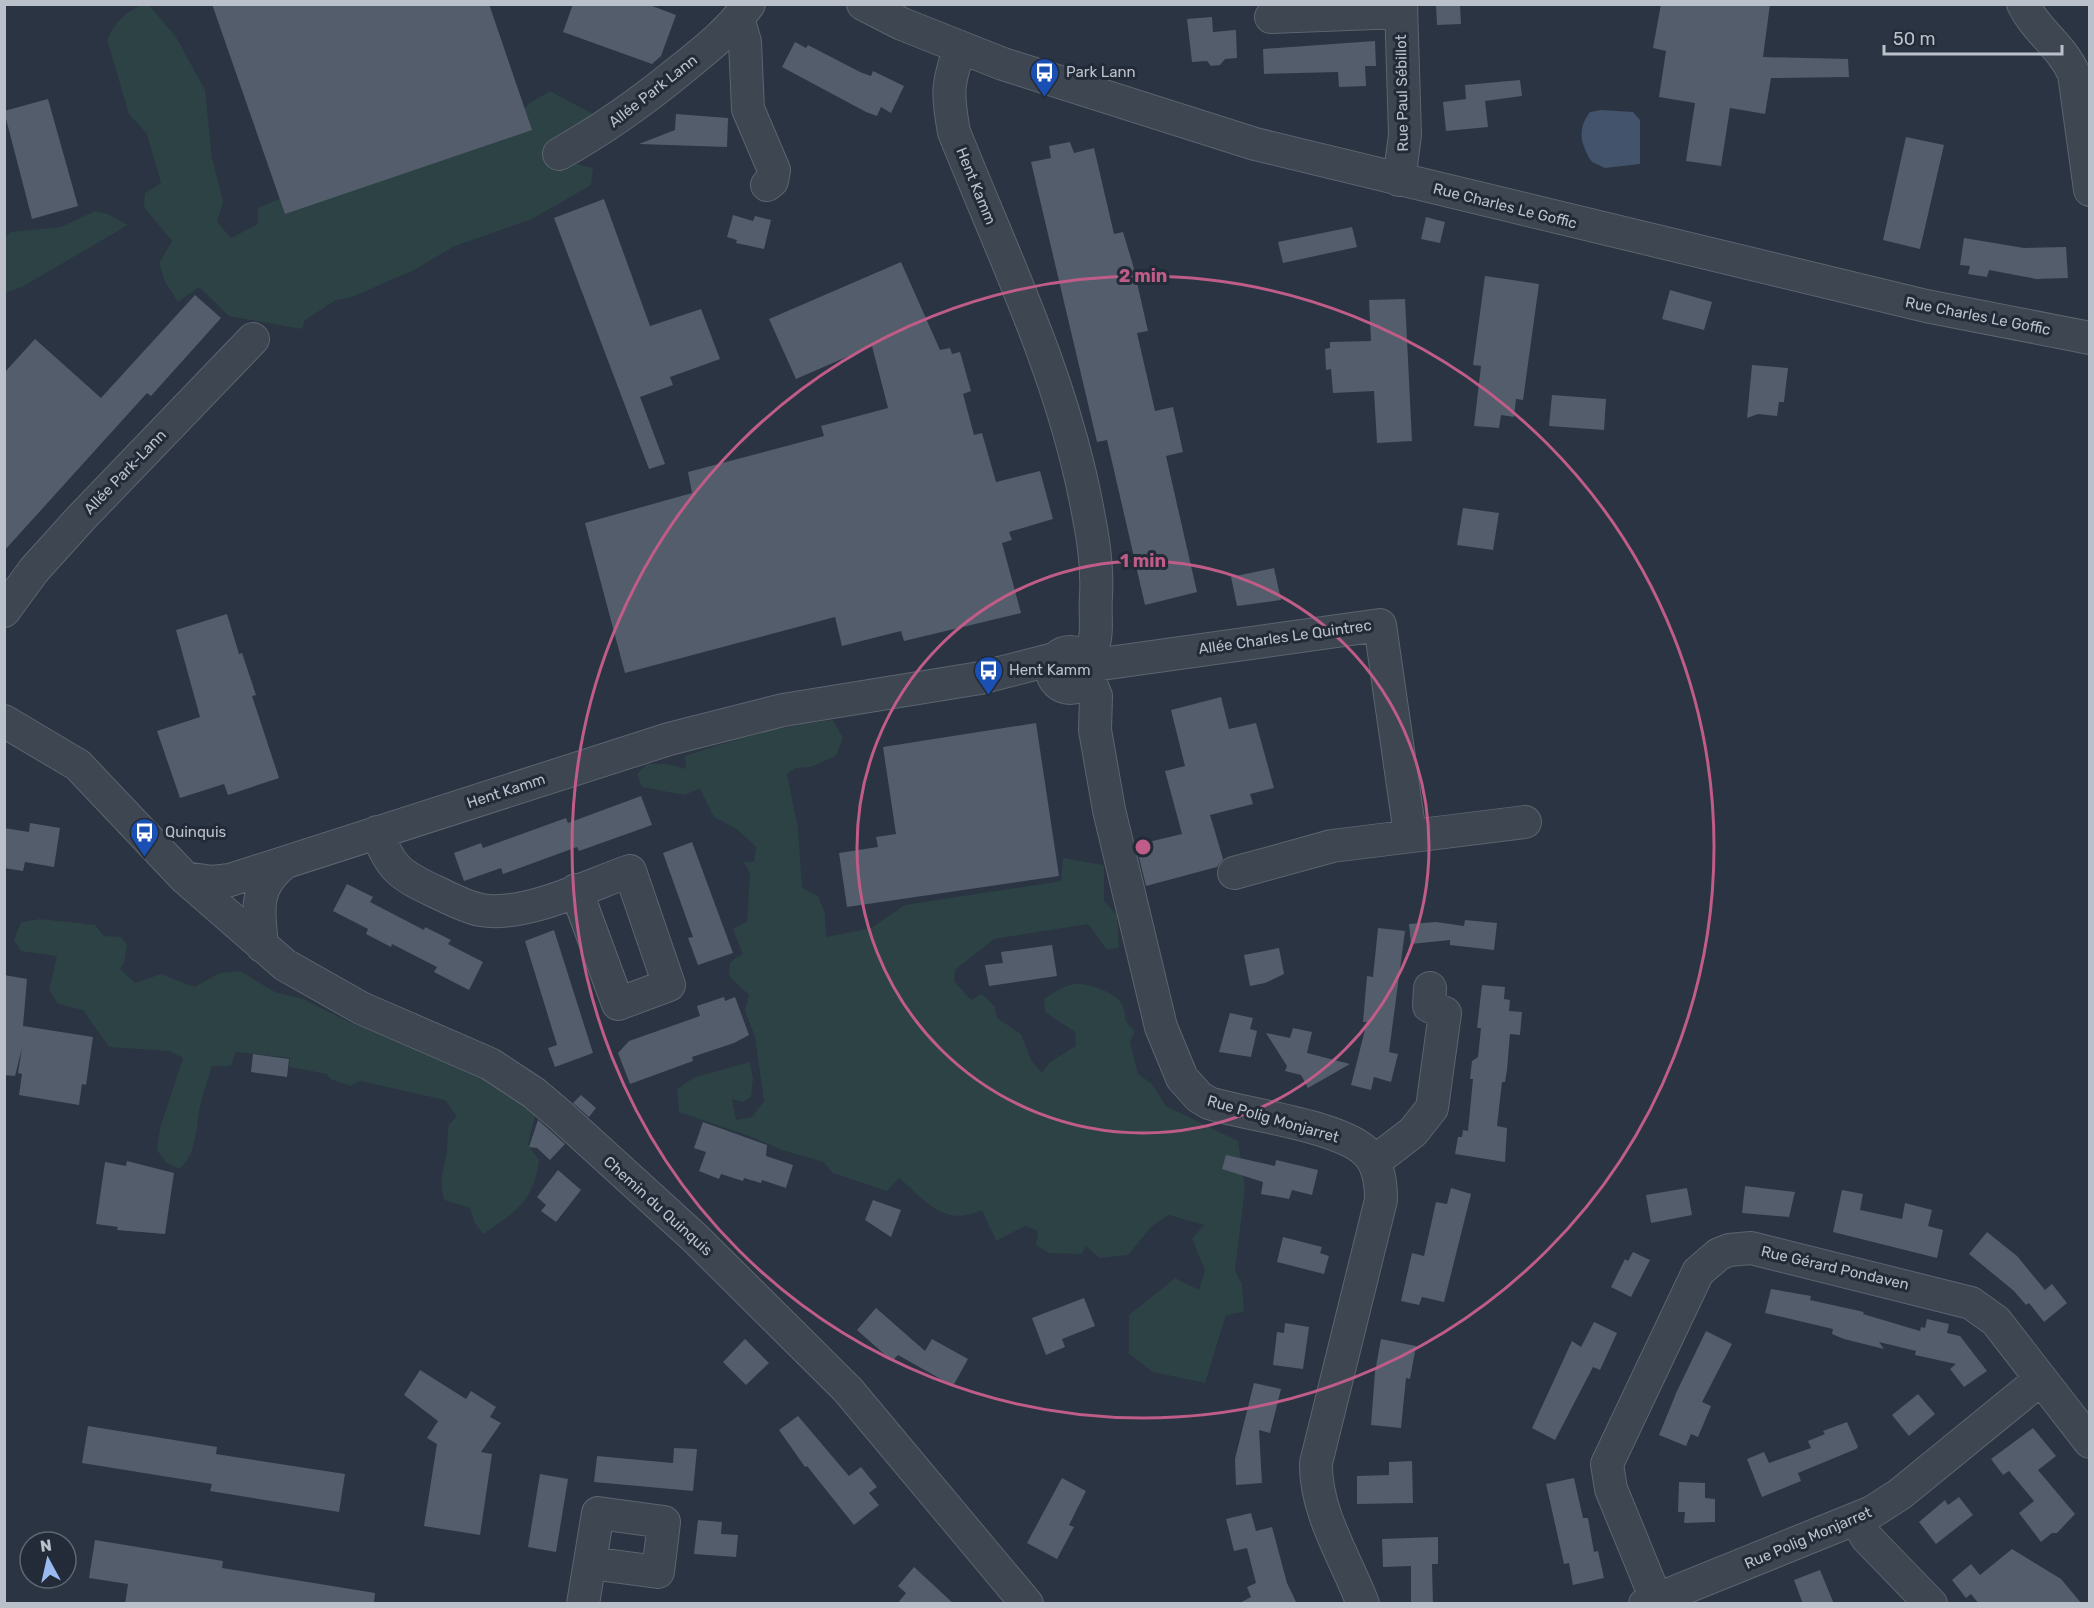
<svg xmlns="http://www.w3.org/2000/svg" width="2094" height="1608" viewBox="0 0 2094 1608" font-family="Rubik,sans-serif">
<style>
.green{fill:#2d4244}
.water{fill:#43536b}
.building{fill:#535d6c}
.lines{fill:none;stroke-linecap:round;stroke-linejoin:round}
.minor-casing{stroke:#5c646f;stroke-width:34}
.minor{stroke:#3e4652;stroke-width:32}
.ring{fill:none;stroke:#bf5c88;stroke-width:3}
.labels{text-anchor:middle;stroke-width:6;stroke-linejoin:round;paint-order:stroke}
.poi-label{font-size:15px;fill:#bbc1cb;stroke:#222b37;text-anchor:start}
.street-label{font-size:15px;fill:#bbc1cb;stroke:#222b37}
.centre{fill:#bf5c88;stroke:#222b37;stroke-width:3}
.ring-label{font-size:18px;text-anchor:middle;font-weight:bold;fill:#bf5c88;stroke:#222b37;stroke-width:6;stroke-linejoin:round;paint-order:stroke}
</style>
<rect width="100%" height="100%" fill="#2a3442"/>
<path class="green" d="M 145,4 L 149,5 L 176,37 L 205,90 L 212,158 L 223,202 L 217,222 L 231,238 L 258,224 L 258,208 L 306,187 L 514,123 L 528,104 L 550,91 L 604,120 L 573,163 L 593,168 L 591,185 L 532,219 L 455,246 L 414,270 L 352,297 L 336,300 L 305,320 L 302,329 L 229,316 L 199,287 L 178,302 L 165,282 L 159,263 L 172,241 L 144,207 L 145,193 L 161,183 L 147,134 L 129,114 L 107,40 C 114,22 127,10 145,4 Z
M 95,211 L 108,214 L 128,225 L 22,287 L 5,293 L 5,237 L 11,232 L 61,227 Z
M 833,720 L 843,738 L 836,756 L 811,767 L 796,768 L 787,774 L 798,828 L 802,888 L 818,896 L 825,913 L 826,937 L 871,928 L 905,905 L 1061,881 L 1063,858 L 1104,865 L 1104,901 L 1117,915 L 1119,947 L 1107,950 L 1088,924 L 994,939 L 955,970 L 954,981 L 971,1000 L 982,994 L 995,1007 L 997,1018 L 1021,1034 L 1031,1060 L 1042,1073 L 1050,1062 L 1076,1046 L 1075,1032 L 1045,1012 L 1044,999 C 1054,992 1066,984 1078,984 C 1090,984 1115,992 1121,1003 C 1129,1016 1119,1017 1135,1031 L 1130,1042 L 1138,1074 L 1152,1084 L 1166,1106 L 1238,1141 L 1245,1188 L 1235,1271 L 1242,1284 L 1244,1312 L 1226,1315 L 1205,1383 L 1153,1372 L 1129,1354 L 1129,1315 L 1175,1278 L 1199,1290 L 1205,1270 L 1192,1239 L 1204,1225 L 1169,1215 L 1151,1227 L 1128,1255 L 1099,1258 L 1086,1246 L 1082,1254 L 1049,1253 L 1036,1245 L 1038,1231 L 1025,1226 L 996,1241 L 982,1210 C 944,1228 926,1201 899,1178 L 887,1191 L 833,1173 L 823,1162 L 782,1150 L 752,1137 L 679,1112 L 677,1089 L 695,1077 L 750,1062 L 753,1079 L 751,1097 L 743,1102 L 732,1099 L 736,1120 L 752,1117 L 764,1101 L 755,1037 L 745,1011 L 749,995 L 729,976 L 730,962 L 743,954 L 733,929 L 747,922 L 750,873 L 744,862 L 754,862 L 756,847 L 737,829 L 714,817 L 700,789 L 684,795 L 642,787 L 637,774 L 647,764 L 668,764 L 686,769 L 685,756 C 734,740 781,725 833,720 Z
M 40,919 L 95,925 L 104,936 L 121,937 L 127,945 L 124,963 L 120,969 L 135,983 L 161,974 L 194,987 L 220,973 L 240,971 L 275,992 L 303,999 L 351,1023 L 447,1056 L 536,1111 L 528,1145 L 539,1160 C 534,1202 515,1212 483,1234 L 475,1223 L 470,1208 L 444,1200 C 438,1173 445,1172 447,1148 C 448,1140 447,1132 449,1124 L 457,1117 L 445,1100 L 360,1081 L 351,1086 L 330,1079 L 327,1074 L 289,1067 L 290,1058 L 236,1052 L 231,1066 L 212,1066 C 209,1078 204,1090 201,1102 C 195,1127 199,1149 180,1169 L 166,1163 L 157,1150 L 160,1128 L 183,1058 L 169,1051 L 109,1047 L 83,1010 L 58,1004 L 49,990 L 57,956 L 21,951 L 14,940 L 21,922 Z"/>
<path class="water" d="M 1601,110 L 1633,112 L 1640,120 L 1640,164 L 1605,168 L 1592,162 C 1580,144 1577,129 1590,112 Z"/>
<path class="building" d="M 212,4 L 489,4 L 532,130 L 285,214 Z
M 573,4 L 647,4 L 676,15 L 661,56 L 652,64 L 563,32 Z
M 1436,4 L 1460,4 L 1461,24 L 1437,25 Z
M 1661,4 L 1770,4 L 1763,57 L 1848,59 L 1849,77 L 1771,78 L 1765,114 L 1730,108 L 1721,166 L 1686,161 L 1695,103 L 1659,97 L 1666,51 L 1653,48 Z
M 1212,17 L 1213,32 L 1236,30 L 1237,58 L 1225,59 L 1220,65 L 1211,66 L 1207,61 L 1192,62 L 1187,19 Z
M 1375,41 L 1376,66 L 1365,66 L 1366,86 L 1339,87 L 1338,72 L 1264,74 L 1263,49 Z
M 795,42 L 806,48 L 808,45 L 860,72 L 871,76 L 873,71 L 904,86 L 891,113 L 881,107 L 877,116 L 866,112 L 782,67 Z
M 1520,80 L 1522,96 L 1485,101 L 1488,127 L 1446,131 L 1443,102 L 1466,99 L 1465,85 Z
M 48,99 L 78,206 L 32,219 L 4,111 Z
M 676,114 L 728,118 L 727,147 L 639,144 L 675,130 Z
M 1906,137 L 1944,145 L 1920,249 L 1883,240 Z
M 1070,142 L 1074,153 L 1094,148 L 1114,234 L 1123,232 L 1133,265 L 1148,331 L 1137,333 L 1155,411 L 1173,407 L 1183,452 L 1166,456 L 1197,592 L 1145,605 L 1107,440 L 1097,442 L 1031,162 L 1051,158 L 1049,146 Z
M 604,199 L 650,326 L 701,309 L 720,359 L 670,377 L 673,385 L 640,397 L 665,464 L 649,469 L 554,218 Z
M 733,215 L 753,221 L 755,216 L 771,220 L 764,249 L 736,243 L 737,240 L 727,237 Z
M 1426,217 L 1445,222 L 1440,243 L 1421,239 Z
M 1352,227 L 1357,247 L 1283,263 L 1278,242 Z
M 1964,238 L 2024,248 L 2066,247 L 2068,278 L 2036,279 L 1989,270 L 1987,277 L 1968,274 L 1970,266 L 1960,265 Z
M 901,262 L 940,350 L 950,348 L 952,354 L 960,352 L 971,391 L 963,394 L 974,435 L 982,433 L 996,482 L 1040,471 L 1053,519 L 1009,532 L 1012,540 L 1002,543 L 1021,613 L 904,641 L 901,631 L 842,646 L 835,617 L 625,673 L 585,523 L 692,493 L 688,472 L 824,436 L 821,426 L 888,408 L 872,346 L 796,379 L 769,319 Z
M 1485,276 L 1539,284 L 1523,400 L 1516,399 L 1514,417 L 1501,415 L 1499,428 L 1474,426 L 1481,366 L 1473,365 Z
M 1670,290 L 1712,302 L 1704,330 L 1662,319 Z
M 195,295 L 221,318 L 151,396 L 147,393 L 4,551 L 4,373 L 35,339 L 101,398 Z
M 1405,299 L 1412,441 L 1377,443 L 1374,391 L 1333,393 L 1331,369 L 1326,370 L 1325,349 L 1330,348 L 1330,342 L 1371,341 L 1369,300 Z
M 1752,365 L 1788,368 L 1784,402 L 1779,402 L 1777,416 L 1758,414 L 1747,418 Z
M 1552,395 L 1606,399 L 1604,430 L 1549,426 Z
M 1463,508 L 1499,513 L 1493,550 L 1457,545 Z
M 1274,568 L 1281,600 L 1237,606 L 1231,577 Z
M 227,614 L 239,654 L 242,653 L 256,695 L 252,696 L 279,778 L 228,795 L 224,784 L 180,798 L 157,731 L 200,717 L 176,630 Z
M 1221,697 L 1229,729 L 1256,723 L 1274,788 L 1250,794 L 1253,804 L 1210,815 L 1223,859 L 1217,867 L 1146,886 L 1136,845 L 1182,834 L 1165,771 L 1185,766 L 1171,710 Z
M 1036,723 L 1059,876 L 847,907 L 839,853 L 878,847 L 876,837 L 896,834 L 883,747 Z
M 641,796 L 652,825 L 579,851 L 577,847 L 503,874 L 501,868 L 464,881 L 454,853 L 481,843 L 483,848 L 566,818 L 568,823 Z
M 30,823 L 60,828 L 54,867 L 25,862 L 23,871 L 4,868 L 4,828 L 29,832 Z
M 692,842 L 733,953 L 698,965 L 688,938 L 693,937 L 663,853 Z
M 347,884 L 373,897 L 370,902 L 424,930 L 425,927 L 451,940 L 448,944 L 483,962 L 469,990 L 434,972 L 437,967 L 392,944 L 391,947 L 366,934 L 368,929 L 333,911 Z
M 1465,920 L 1497,923 L 1494,950 L 1450,945 L 1450,940 L 1411,944 L 1409,924 L 1436,922 L 1464,926 Z
M 1378,928 L 1405,931 L 1389,1052 L 1398,1054 L 1391,1082 L 1374,1077 L 1371,1090 L 1351,1085 L 1367,1022 L 1363,1022 L 1367,976 L 1373,977 Z
M 554,930 L 593,1053 L 555,1067 L 548,1048 L 557,1045 L 525,941 Z
M 1052,945 L 1057,976 L 989,986 L 985,965 L 1003,963 L 1001,952 Z
M 1279,948 L 1284,974 L 1265,983 L 1250,986 L 1244,955 Z
M 4,975 L 27,979 L 23,1026 L 93,1037 L 86,1085 L 82,1084 L 79,1105 L 19,1095 L 22,1074 L 18,1073 L 22,1048 L 15,1076 L 4,1075 Z
M 1482,985 L 1505,987 L 1504,999 L 1510,1000 L 1509,1011 L 1522,1012 L 1520,1035 L 1510,1034 L 1507,1070 L 1505,1082 L 1502,1082 L 1497,1126 L 1507,1128 L 1505,1162 L 1455,1154 L 1458,1137 L 1462,1137 L 1463,1130 L 1468,1131 L 1473,1079 L 1470,1079 L 1472,1061 L 1478,1057 L 1481,1028 L 1477,1028 Z
M 724,997 L 725,1001 L 735,997 L 749,1035 L 734,1043 L 692,1057 L 693,1061 L 630,1084 L 618,1053 L 629,1041 L 700,1016 L 697,1006 Z
M 1230,1013 L 1253,1018 L 1250,1029 L 1257,1031 L 1251,1057 L 1219,1052 Z
M 1293,1028 L 1312,1032 L 1307,1053 L 1350,1064 L 1308,1088 L 1301,1075 L 1285,1071 L 1287,1066 L 1266,1033 L 1290,1038 Z
M 253,1054 L 289,1059 L 287,1077 L 251,1072 Z
M 581,1095 L 596,1108 L 589,1117 L 573,1103 Z
M 538,1120 L 565,1144 L 550,1160 L 537,1148 L 529,1147 Z
M 703,1122 L 767,1145 L 766,1156 L 793,1165 L 786,1188 L 762,1180 L 761,1183 L 744,1178 L 743,1181 L 721,1174 L 719,1179 L 699,1171 L 706,1152 L 694,1148 Z
M 1226,1155 L 1275,1166 L 1276,1160 L 1318,1170 L 1312,1195 L 1292,1190 L 1289,1199 L 1261,1194 L 1263,1182 L 1222,1169 Z
M 127,1161 L 174,1173 L 165,1234 L 117,1230 L 118,1227 L 96,1224 L 105,1162 L 126,1166 Z
M 558,1170 L 581,1190 L 556,1222 L 541,1211 L 546,1205 L 537,1197 Z
M 1745,1186 L 1795,1192 L 1789,1217 L 1742,1213 Z
M 1451,1188 L 1471,1194 L 1444,1302 L 1422,1297 L 1419,1305 L 1401,1301 L 1412,1253 L 1424,1256 L 1436,1202 L 1447,1204 Z
M 1687,1188 L 1692,1215 L 1651,1223 L 1646,1195 Z
M 1842,1190 L 1863,1194 L 1860,1210 L 1902,1219 L 1905,1203 L 1932,1210 L 1928,1226 L 1943,1230 L 1937,1258 L 1833,1232 Z
M 873,1200 L 901,1210 L 891,1237 L 865,1220 Z
M 1987,1232 L 2017,1256 L 2045,1290 L 2052,1284 L 2067,1303 L 2044,1322 L 2029,1303 L 2026,1305 L 2014,1291 L 1969,1254 Z
M 1283,1237 L 1322,1247 L 1320,1253 L 1329,1256 L 1324,1274 L 1277,1262 Z
M 1633,1252 L 1650,1260 L 1631,1297 L 1611,1287 L 1625,1259 L 1628,1261 Z
M 1771,1289 L 1811,1296 L 1810,1300 L 1864,1312 L 1863,1314 L 1920,1331 L 1921,1327 L 1925,1328 L 1927,1319 L 1949,1324 L 1947,1333 L 1960,1336 L 1987,1371 L 1964,1387 L 1950,1369 L 1956,1364 L 1915,1355 L 1916,1351 L 1879,1342 L 1884,1349 L 1844,1339 L 1832,1334 L 1833,1329 L 1765,1313 Z
M 1084,1298 L 1095,1326 L 1062,1339 L 1065,1347 L 1046,1355 L 1032,1318 Z
M 876,1308 L 925,1351 L 932,1339 L 968,1359 L 953,1386 L 898,1355 L 892,1361 L 857,1330 Z
M 1594,1322 L 1617,1333 L 1600,1370 L 1593,1367 L 1555,1440 L 1532,1428 L 1572,1341 L 1581,1347 Z
M 1285,1323 L 1309,1327 L 1303,1369 L 1273,1365 L 1277,1332 L 1284,1333 Z
M 1706,1331 L 1732,1344 L 1702,1402 L 1711,1406 L 1698,1437 L 1691,1434 L 1686,1446 L 1659,1435 L 1677,1391 Z
M 745,1339 L 769,1363 L 746,1385 L 723,1362 Z
M 1381,1339 L 1416,1346 L 1410,1379 L 1406,1378 L 1401,1428 L 1371,1425 L 1375,1372 Z
M 420,1370 L 466,1399 L 471,1391 L 496,1407 L 490,1417 L 501,1423 L 481,1452 L 492,1454 L 480,1535 L 424,1526 L 437,1444 L 427,1438 L 438,1421 L 404,1395 Z
M 1254,1383 L 1281,1389 L 1270,1433 L 1259,1430 L 1262,1483 L 1236,1485 L 1235,1459 Z
M 1918,1394 L 1935,1414 L 1909,1436 L 1892,1415 Z
M 798,1416 L 849,1476 L 861,1467 L 877,1487 L 869,1493 L 879,1505 L 854,1525 L 807,1466 L 805,1467 L 779,1430 Z
M 1847,1422 L 1858,1447 L 1856,1449 L 1798,1473 L 1801,1481 L 1762,1497 L 1747,1459 L 1764,1452 L 1769,1463 L 1811,1448 L 1808,1441 L 1825,1434 L 1823,1431 Z
M 88,1426 L 217,1447 L 216,1454 L 345,1474 L 339,1512 L 210,1491 L 212,1484 L 82,1463 Z
M 2033,1428 L 2056,1456 L 2038,1470 L 2075,1514 L 2057,1533 L 2052,1533 L 2041,1542 L 2019,1513 L 2034,1501 L 2009,1471 L 2003,1475 L 1991,1459 Z
M 674,1448 L 697,1449 L 693,1491 L 594,1482 L 597,1456 L 673,1463 Z
M 1412,1461 L 1413,1503 L 1357,1504 L 1357,1476 L 1389,1475 L 1389,1462 Z
M 540,1474 L 568,1479 L 556,1552 L 528,1547 Z
M 1062,1478 L 1086,1491 L 1069,1525 L 1074,1527 L 1057,1559 L 1027,1543 Z
M 1574,1478 L 1583,1518 L 1588,1518 L 1594,1552 L 1598,1551 L 1604,1578 L 1573,1585 L 1569,1563 L 1564,1564 L 1546,1484 Z
M 1679,1482 L 1705,1483 L 1705,1498 L 1715,1499 L 1715,1522 L 1684,1523 L 1685,1512 L 1678,1512 Z
M 1959,1497 L 1973,1515 L 1936,1544 L 1919,1522 L 1945,1500 L 1948,1505 Z
M 1251,1513 L 1256,1531 L 1272,1527 L 1287,1583 L 1297,1604 L 1238,1604 L 1251,1597 L 1247,1587 L 1256,1583 L 1247,1548 L 1234,1551 L 1226,1519 Z
M 698,1520 L 722,1522 L 721,1534 L 738,1535 L 736,1557 L 694,1554 Z
M 1438,1537 L 1438,1564 L 1432,1564 L 1433,1604 L 1411,1604 L 1411,1566 L 1383,1567 L 1382,1539 Z
M 95,1540 L 223,1561 L 222,1568 L 375,1593 L 374,1604 L 125,1604 L 128,1584 L 89,1578 Z
M 2012,1549 L 2061,1579 L 2082,1604 L 1979,1604 L 1971,1594 L 1966,1598 L 1952,1580 L 1971,1564 L 1980,1575 Z
M 914,1567 L 954,1604 L 897,1604 L 906,1593 L 898,1586 Z
M 1820,1570 L 1834,1604 L 1803,1604 L 1794,1580 Z"/>
<g class="lines">
<defs>
<path id="minor" d="M 863,4 L 902,24 L 1003,64 L 1255,144 L 1926,306 L 2090,338
M 2023,4 C 2036,31 2062,46 2074,74 L 2090,190
M 1271,17 L 1401,12
M 738,18 L 745,42 L 748,109 L 774,170 L 772,181 L 767,185
M 960,48 C 947,84 947,94 954,132 C 1001,250 1058,367 1084,492 C 1091,527 1098,560 1096,596 C 1094,623 1101,636 1086,662
M 559,154 C 602,130 640,103 678,72 C 704,51 729,32 749,4
M 1399,180 L 1405,135 L 1401,4
M 4,611 L 34,570 L 81,518 L 253,339
M1052 670a18 18 0 1 1 36 0a18 18 0 1 1-36 0Z
M 1087,666 L 1380,625 L 1410,834
M 1087,674 L 1096,696 L 1095,730 L 1109,810 L 1161,1027 L 1182,1078 L 1199,1097 L 1209,1103 C 1247,1115 1342,1126 1367,1153 C 1379,1165 1381,1183 1381,1200 L 1316,1463 C 1315,1512 1346,1559 1363,1604
M 4,721 L 78,765 L 185,878 L 285,965 L 361,1008 L 490,1064 L 534,1093 L 560,1115 L 695,1238 L 848,1390 L 1027,1604
M 377,832 C 390,868 400,875 434,891 C 449,898 465,907 481,910 C 524,918 589,885 630,871 L 669,985 L 618,1004 L 576,890
M 1234,873 L 1332,846 L 1525,822
M 185,878 L 212,882 L 230,880 L 669,739 L 783,710 L 980,678 L 1058,658
M 262,946 C 259,912 253,889 282,865
M 1374,1162 L 1413,1132 L 1432,1108 L 1445,1013 L 1429,1006 L 1430,988
M 1856,1520 L 1867,1538 L 1931,1604
M 583,1604 L 598,1513 L 664,1522 L 658,1572 L 590,1563
M 1645,1604 L 1872,1512 L 1900,1494 L 2041,1379
M 1658,1604 L 1611,1489 L 1607,1464 L 1698,1272 L 1719,1254 L 1729,1250 L 1751,1248 L 1971,1303 L 1996,1321 L 2090,1442"/>
</defs>
<use href="#minor" class="minor-casing"/>
<use href="#minor" class="minor"/>
</g>
<g class="ring">
<circle cx="1143" cy="847" r="286"/>
<circle cx="1143" cy="847" r="571"/>
</g>
<defs>
<symbol id="bus-pin" viewBox="-11 -11 22 30"><path d="M0 17L-7.5 6A9.5 9.5 0 1 1 7.5 6Z" fill="#1a4fb4" stroke="#222b37"/><path d="M-5-6H5V4H4V6H2V4H-2V6H-4V4H-5ZM-3.5-4V0h7V-4ZM-3.5 1.2v1.5H-2V1.2ZM2 1.2v1.5H3.5V1.2Z" fill="#fff"/></symbol>
</defs>
<g fill-rule="evenodd">
<use href="#bus-pin" x="1028" y="56" width="33" height="45"/>
<use href="#bus-pin" x="972" y="654" width="33" height="45"/>
<use href="#bus-pin" x="128" y="816" width="33" height="45"/>
</g>
<g class="labels">
<g class="poi-label">
<text x="1066" y="77">Park Lann</text>
<text x="1009" y="675">Hent Kamm</text>
<text x="165" y="837">Quinquis</text>
</g>
<g class="street-label">
<text transform="translate(653 91) rotate(-38)" y="5">Allée Park Lann</text>
<text transform="translate(1402 93) rotate(-91)" y="5">Rue Paul Sébillot</text>
<text transform="translate(976 186) rotate(68)" y="5">Hent Kamm</text>
<text transform="translate(1505 206) rotate(14)" y="5">Rue Charles Le Goffic</text>
<text transform="translate(1978 316) rotate(11)" y="5">Rue Charles Le Goffic</text>
<text transform="translate(125 472) rotate(-46)" y="5">Allée Park-Lann</text>
<text transform="translate(1285 637) rotate(-8)" y="5">Allée Charles Le Quintrec</text>
<text transform="translate(506 791) rotate(-18)" y="5">Hent Kamm</text>
<text transform="translate(1273 1119) rotate(16)" y="5">Rue Polig Monjarret</text>
<text transform="translate(658 1206) rotate(42)" y="5">Chemin du Quinquis</text>
<text transform="translate(1835 1268) rotate(13)" y="5">Rue Gérard Pondaven</text>
<text transform="translate(1808 1538) rotate(-23)" y="5">Rue Polig Monjarret</text>
</g>
</g>
<circle cx="1143" cy="847" r="9" class="centre"/>
<g class="ring-label">
<text x="1143" y="282">2 min</text>
<text x="1143" y="567">1 min</text>
</g>
<rect width="2094" height="1608" fill="none" stroke="#bbc1cb" stroke-width="12"/>
<g transform="translate(48 1560) rotate(352)"><circle r="28" fill="#222b37" stroke="#5f6772" stroke-width="1.5"/>
<path d="M0-4.5L10 22L0 15L-10 22Z" fill="#9bbbf0"/>
<text y="-9" font-size="16" font-weight="bold" text-anchor="middle" fill="#bbc1cb">N</text>
</g>
<path d="M1884 45v9h178v-9" fill="none" stroke="#bbc1cb" stroke-width="3"/>
<text x="1893" y="45" font-size="18" fill="#bbc1cb" stroke="#222b37" stroke-width="4.5" paint-order="stroke">50 m</text>
</svg>
